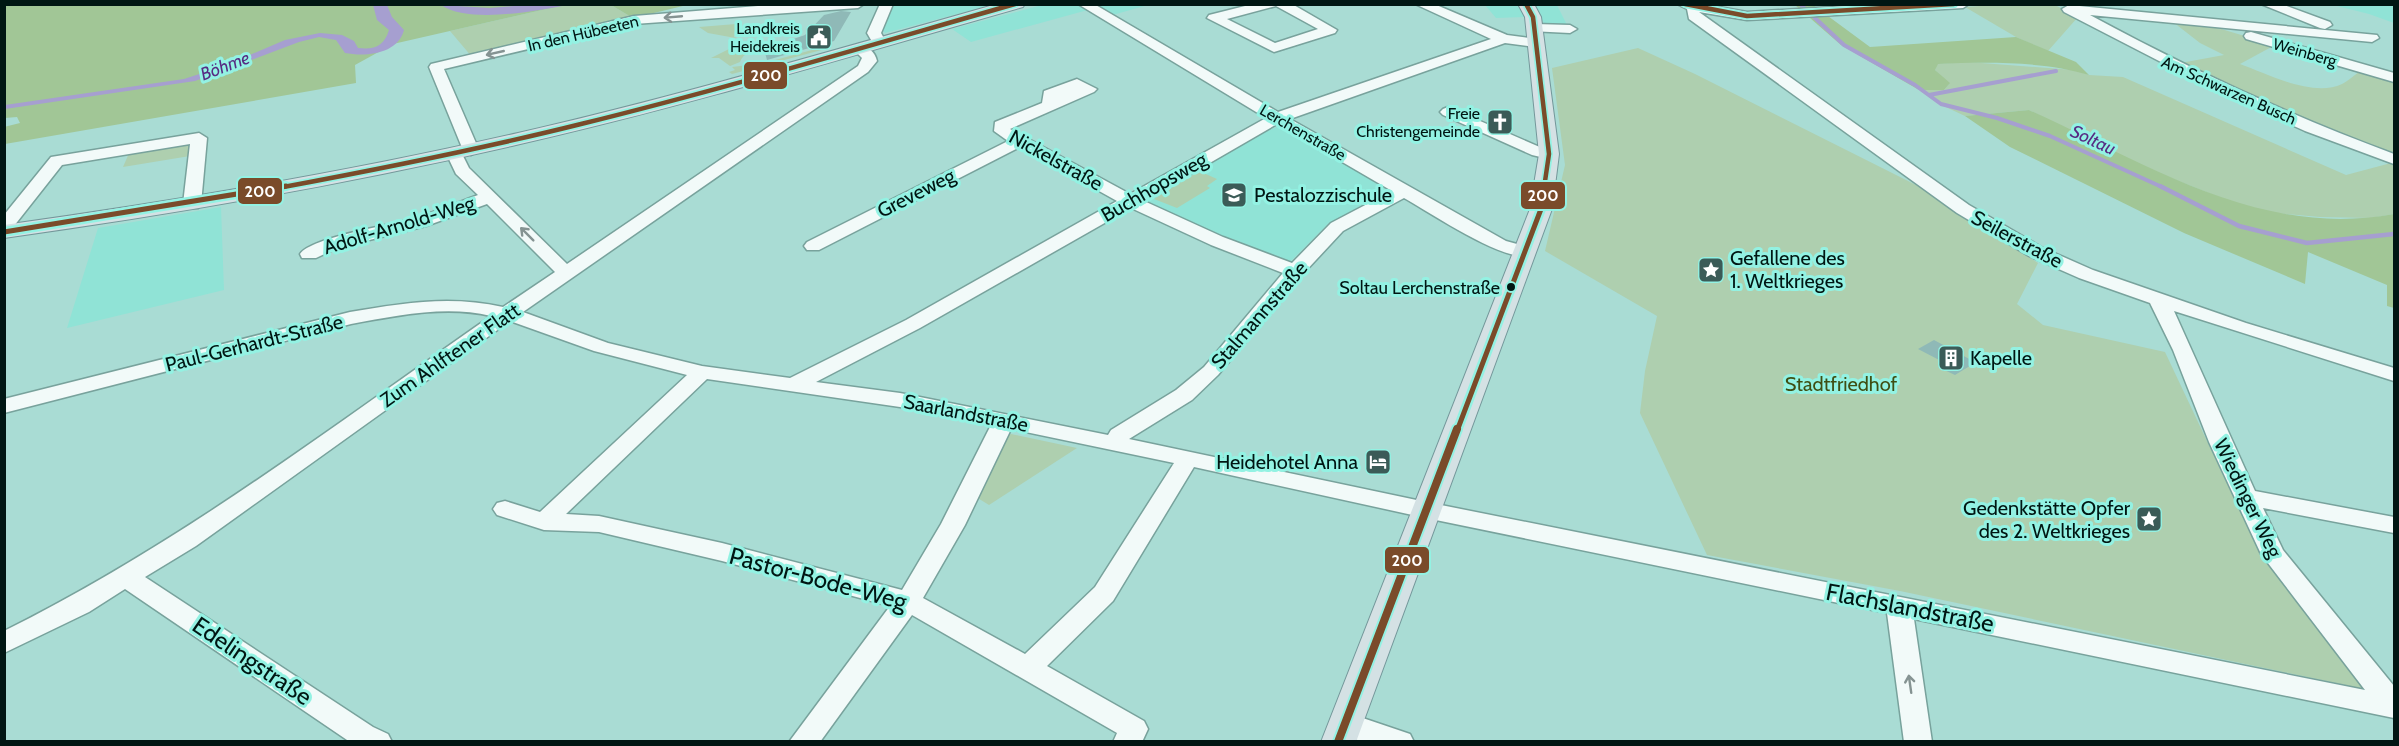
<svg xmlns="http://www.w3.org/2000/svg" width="2399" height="746" viewBox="0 0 2399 746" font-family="Cabin,sans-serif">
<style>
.built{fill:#90e3d6}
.green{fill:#aecfaf}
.forest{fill:#a1c696}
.water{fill:#a69fd0}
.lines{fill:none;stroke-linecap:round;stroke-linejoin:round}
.stream-far1{stroke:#a69fd0;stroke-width:4}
.stream{stroke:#a69fd0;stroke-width:4.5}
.building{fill:#8fb9b7}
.minor-casing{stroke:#78a29c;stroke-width:3}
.major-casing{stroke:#74979a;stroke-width:2}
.minor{fill:#f2faf9;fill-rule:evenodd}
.major{fill:#d4e1e4;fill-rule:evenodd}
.bus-1-far2-casing{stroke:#93f2e3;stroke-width:8}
.bus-1-far1-casing{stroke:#93f2e3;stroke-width:10}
.bus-1-casing{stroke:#93f2e3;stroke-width:12}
.bus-1-far2{stroke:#7a4b2a;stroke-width:4.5}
.bus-1-far1{stroke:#7a4b2a;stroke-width:5}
.bus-1{stroke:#7a4b2a;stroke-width:8}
.oneway{stroke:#859392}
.bus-dot{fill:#001613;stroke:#93f2e3;stroke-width:2}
.labels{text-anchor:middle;stroke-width:6;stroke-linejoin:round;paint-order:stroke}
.far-poi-label{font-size:16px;fill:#001613;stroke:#93f2e3;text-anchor:end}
.far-street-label{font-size:16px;fill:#001613;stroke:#93f2e3}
.far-water-label{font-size:18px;font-style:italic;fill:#572c83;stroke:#93f2e3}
.bus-label{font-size:18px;fill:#001613;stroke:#93f2e3;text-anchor:end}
.street-label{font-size:20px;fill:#001613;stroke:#93f2e3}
.poi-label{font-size:20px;fill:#001613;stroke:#93f2e3;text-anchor:start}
.park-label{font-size:20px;fill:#3f4e13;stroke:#93f2e3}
.near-street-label{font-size:24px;fill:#001613;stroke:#93f2e3}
.line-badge{stroke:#93f2e3;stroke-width:2}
.badge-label{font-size:16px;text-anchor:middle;font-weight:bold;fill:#fff}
</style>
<rect width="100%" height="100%" fill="#a9dcd4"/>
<path class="built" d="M 893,5 L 991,5 L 885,33 L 882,30 Z
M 1042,5 L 1148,5 L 1109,16 L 1095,8 L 971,42 L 952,29 Z
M 1485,5 L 1517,5 L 1525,17 L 1496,18 Z
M 1533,5 L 1557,5 L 1568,27 L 1546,27 Z
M 2333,5 L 2394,5 L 2394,23 L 2369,14 Z
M 1277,127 L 1391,189 L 1328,224 L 1290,262 L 1223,237 L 1141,201 L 1257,135 Z
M 221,207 L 224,290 L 67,328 L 98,228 Z"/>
<path class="green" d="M 2005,4 L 2055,5 L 2078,17 L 2048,51 L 2016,37 L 1965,7 Z
M 564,5 L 611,5 L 633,18 L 472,57 L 450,31 Z
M 2173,22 L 2211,26 L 2275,45 L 2240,64 C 2268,74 2313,98 2342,84 C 2348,81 2355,75 2361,70 L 2394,80 L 2394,156 L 2344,137 L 2175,64 L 2224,55 L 2200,43 Z
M 736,24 L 734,37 L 741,39 L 708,33 L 699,27 Z
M 776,44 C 764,47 744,50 740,62 L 730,66 L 719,58 L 711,58 L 731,48 Z
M 823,47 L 829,48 L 732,74 L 729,72 L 735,70 L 732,67 L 764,63 Z
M 1638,48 L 1695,74 L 1936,195 L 2038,263 L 2017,304 L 2043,325 L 2165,352 L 2257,547 L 2364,689 L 1900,591 L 1707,555 L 1640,413 L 1645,371 L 1657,316 L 1545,251 L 1565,165 L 1552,68 Z
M 1968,62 L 2074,70 L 2089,75 L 2123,77 L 2346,175 L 2391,163 L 2394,164 L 2394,214 L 2371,218 L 2320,217 L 2274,213 L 2239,205 L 2151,170 L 2029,110 L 1965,116 L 1937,103 L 1919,90 L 1944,90 L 1949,84 L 1935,70 L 1937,64 Z
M 192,143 L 190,156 L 123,167 L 130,151 Z
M 1199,171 L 1217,179 L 1207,186 L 1210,188 L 1177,208 L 1154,199 Z
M 1011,434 L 1077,448 L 989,505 L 976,497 L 1003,438 Z"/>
<path class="forest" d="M 5,5 L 564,5 L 393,44 L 355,65 L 356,83 L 5,144 L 4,127 L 20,123 L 17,117 L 5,118 Z
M 611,5 L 687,5 L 633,18 Z
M 1795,5 L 1813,5 L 1870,47 L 2016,37 L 2076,62 L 2089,75 C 2044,61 1985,62 1938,64 L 1935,70 L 1950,83 L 1944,90 L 1919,90 L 1841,45 Z
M 2029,110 C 2146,163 2259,239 2394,214 L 2394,308 L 2387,306 L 2387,285 L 2308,252 L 2305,284 L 2184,233 L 2010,147 L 1965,116 Z"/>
<path class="water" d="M 538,4 L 568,5 C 536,11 469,24 441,5 L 490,8 Z
M 373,5 L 387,5 L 392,17 L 404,30 C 398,54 366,57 345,53 L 336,40 L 319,37 L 299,42 L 195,81 L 5,109 L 5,105 L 184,79 L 224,66 L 285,40 L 320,33 L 342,35 L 354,41 L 358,48 C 375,50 384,46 389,30 L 377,20 Z"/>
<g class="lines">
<path class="stream-far1" d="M 1800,4 L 1844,45 L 1915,85 L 1941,104 L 1997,118 L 2050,136 L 2164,188
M 1929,95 L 2056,71"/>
<path class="stream" d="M 2160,186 L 2239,226 L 2307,243 L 2394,234"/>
</g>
<path class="building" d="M 841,11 L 851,12 L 834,41 L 767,60 L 764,49 L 805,35 L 824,15 Z
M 1934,340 L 1973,361 L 1970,363 L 1973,364 L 1955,375 L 1938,367 L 1945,363 L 1918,349 Z"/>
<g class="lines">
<defs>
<path id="minor" d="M 781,4 L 864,4 L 858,8 L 634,24 L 444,69 L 479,150 L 471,155 L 463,150 L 429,67 L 431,64 L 634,16 Z
M 880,4 L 893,4 L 881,33 L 886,42 L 879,46 L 874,45 L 867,33 Z
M 1078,4 L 1094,4 L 1278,112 L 1491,39 L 1415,4 L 1434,4 L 1507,35 L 1536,39 L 1543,43 L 1536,47 L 1505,43 L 1290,119 L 1506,241 L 1532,248 L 1534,252 L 1532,256 C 1504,263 1431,213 1404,198 L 1343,231 L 1302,275 L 1218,375 L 1192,400 L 1129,439 L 1426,502 L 2365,690 L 2261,554 L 2209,442 L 2173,350 L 2150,303 L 2079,278 L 2029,256 L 1957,213 L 1689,19 L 1687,9 L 1679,5 L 1702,4 L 1747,12 L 1882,4 L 1969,4 L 1963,8 L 1747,20 L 1699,12 L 1969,205 L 2043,248 L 2093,270 L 2246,323 L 2394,368 L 2394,381 L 2174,311 L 2255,491 L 2394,517 L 2394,533 L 2263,508 L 2283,550 L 2394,686 L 2394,718 L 1914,619 L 1932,742 L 1904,742 L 1887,613 L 1426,518 L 1194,467 L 1113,601 L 1047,666 L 1144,721 L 1148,729 L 1142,742 L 1113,742 L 1117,733 L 912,615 L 820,742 L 789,742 L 890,606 L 722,561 L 599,532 L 544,530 L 497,515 L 493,509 L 497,503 L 505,501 L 540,512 L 687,375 L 594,351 L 510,321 L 196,546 L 145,577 L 373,727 L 388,734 L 392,742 L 350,742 L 125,589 L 89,612 L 4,653 L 4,631 C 178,545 333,426 491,316 C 445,305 396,316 351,324 L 4,413 L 4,399 L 350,312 C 402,303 451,295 503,307 L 555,272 L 487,204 L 426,226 L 337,248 L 316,258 L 302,258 L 300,254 C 312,237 392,225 416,218 C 437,211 457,203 478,195 L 456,174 L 446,153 L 448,150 L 460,150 L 469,168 L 567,264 L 858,66 L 862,58 L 852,48 L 859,44 C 868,46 875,52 877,61 L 868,72 L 523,312 L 608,343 L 702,366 L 790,378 L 906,320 L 1117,201 L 1020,147 L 819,250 L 807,250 L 804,246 L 807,242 L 1008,141 L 994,131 L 995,122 L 1042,103 L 1044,91 L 1077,79 L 1097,89 L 1094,92 L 1010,129 L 1130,194 L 1266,118 ZM 1277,124 L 1392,191 L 1331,223 L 1292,263 L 1223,237 L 1144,201 ZM 1131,208 L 1211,245 L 1283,273 L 1204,367 L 1176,390 L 1111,430 L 1108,435 L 900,393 L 816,382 L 920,328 ZM 707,379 L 900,407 L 991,425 L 941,524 L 902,590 L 722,543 L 599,516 L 566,514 ZM 1011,429 L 1174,463 L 1095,587 L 1025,654 L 923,598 L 965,525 Z
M 1253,4 L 1292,4 L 1337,30 L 1335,33 L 1274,52 L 1207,18 L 1209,15 ZM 1276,6 L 1318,29 L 1275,43 L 1227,19 Z
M 2261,4 L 2281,4 L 2330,22 L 2332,25 L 2325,29 L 2320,28 Z
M 2069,5 L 2377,35 L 2379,38 L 2372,42 L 2090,15 C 2188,68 2289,115 2394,154 L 2394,164 L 2305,131 L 2223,94 L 2064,12 L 2062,9 Z
M 1535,24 L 1570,25 L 1577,29 L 1570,33 L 1530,31 L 1528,28 L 1530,25 Z
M 2251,32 L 2394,73 L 2394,82 L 2246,39 L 2244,36 L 2246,33 Z
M 1448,107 L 1542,148 L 1555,151 L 1557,154 L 1549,159 L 1532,155 L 1443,115 L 1440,112 L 1443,109 Z
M 199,133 L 207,138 L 201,204 L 198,208 L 186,208 L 183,204 L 190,144 L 62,165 L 10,231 L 4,232 L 4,215 L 51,157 Z
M 1345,712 L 1410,734 L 1414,742 L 1363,742 L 1335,732 L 1331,724 L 1335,716 Z"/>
<path id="major" d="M 997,4 L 1025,4 L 1023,7 C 854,55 687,106 516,145 C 347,184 176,214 4,238 L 4,225 C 177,201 348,172 518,133 C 679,96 838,49 997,4 Z
M 1518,4 L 1534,4 L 1541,17 L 1559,154 L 1552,209 L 1356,742 L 1321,742 L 1530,209 L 1539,154 L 1525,17 Z"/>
</defs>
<use href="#minor" class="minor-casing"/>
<use href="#major" class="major-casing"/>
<use href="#minor" class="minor"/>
<use href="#major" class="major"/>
<defs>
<path id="bus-1-far2" d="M 1526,4 L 1533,17 L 1549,154 L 1544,188
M 1685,4 L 1747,16 L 1954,4
M 278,188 C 380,169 481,149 581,124 C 727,88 871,45 1015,4"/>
<path id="bus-1-far1" d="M 4,232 L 286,186
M 1457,431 L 1541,209 L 1544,186"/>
<path id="bus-1" d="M 1338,742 L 1457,429"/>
</defs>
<use href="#bus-1-far2" class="bus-1-far2-casing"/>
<use href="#bus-1-far1" class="bus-1-far1-casing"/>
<use href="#bus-1" class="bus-1-casing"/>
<use href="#bus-1-far2" class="bus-1-far2"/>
<use href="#bus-1-far1" class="bus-1-far1"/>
<use href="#bus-1" class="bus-1"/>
</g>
<defs><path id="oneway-shaft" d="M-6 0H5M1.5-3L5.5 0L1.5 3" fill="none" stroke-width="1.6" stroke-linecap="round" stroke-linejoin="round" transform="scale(1.5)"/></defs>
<g class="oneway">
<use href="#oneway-shaft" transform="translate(673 17) rotate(175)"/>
<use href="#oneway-shaft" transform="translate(495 53) rotate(167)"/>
<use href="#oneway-shaft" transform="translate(527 234) rotate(-135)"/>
<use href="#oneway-shaft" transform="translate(1910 684) rotate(-98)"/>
</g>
<defs>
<symbol id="civic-square" viewBox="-11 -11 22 22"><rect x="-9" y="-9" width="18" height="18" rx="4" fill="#3b5b57" stroke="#93f2e3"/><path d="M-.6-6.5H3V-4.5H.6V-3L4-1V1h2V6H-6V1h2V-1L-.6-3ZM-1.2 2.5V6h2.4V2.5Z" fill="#fff"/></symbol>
<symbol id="church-square" viewBox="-11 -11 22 22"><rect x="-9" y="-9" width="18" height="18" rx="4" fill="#3b5b57" stroke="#93f2e3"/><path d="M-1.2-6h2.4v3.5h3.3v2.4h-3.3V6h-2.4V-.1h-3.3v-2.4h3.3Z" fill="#fff"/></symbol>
<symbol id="school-square" viewBox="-11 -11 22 22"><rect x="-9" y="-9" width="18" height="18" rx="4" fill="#3b5b57" stroke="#93f2e3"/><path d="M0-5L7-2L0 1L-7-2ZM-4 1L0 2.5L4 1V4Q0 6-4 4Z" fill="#fff"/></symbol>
<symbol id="sight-square" viewBox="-11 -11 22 22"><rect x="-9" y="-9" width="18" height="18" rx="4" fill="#3b5b57" stroke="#93f2e3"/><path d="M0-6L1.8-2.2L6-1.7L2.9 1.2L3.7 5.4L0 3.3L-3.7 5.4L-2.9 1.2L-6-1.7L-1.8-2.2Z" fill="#fff"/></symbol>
<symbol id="building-square" viewBox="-11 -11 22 22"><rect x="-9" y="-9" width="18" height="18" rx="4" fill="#3b5b57" stroke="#93f2e3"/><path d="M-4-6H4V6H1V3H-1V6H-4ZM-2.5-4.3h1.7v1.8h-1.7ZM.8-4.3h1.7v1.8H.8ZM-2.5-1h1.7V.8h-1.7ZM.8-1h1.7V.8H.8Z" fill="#fff"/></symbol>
<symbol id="hotel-square" viewBox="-11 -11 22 22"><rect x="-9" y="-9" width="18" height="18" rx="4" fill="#3b5b57" stroke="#93f2e3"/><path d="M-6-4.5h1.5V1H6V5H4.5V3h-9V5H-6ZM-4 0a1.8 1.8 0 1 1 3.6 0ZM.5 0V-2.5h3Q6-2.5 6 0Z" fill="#fff"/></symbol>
</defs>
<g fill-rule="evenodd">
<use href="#civic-square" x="804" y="22" width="30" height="30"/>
<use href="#church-square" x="1485" y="107" width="30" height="30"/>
<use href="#school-square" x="1219" y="180" width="30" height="30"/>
<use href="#sight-square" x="1696" y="255" width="30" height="30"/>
<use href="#building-square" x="1936" y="343" width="30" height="30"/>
<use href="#hotel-square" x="1363" y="447" width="30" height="30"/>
<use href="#sight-square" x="2134" y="504" width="30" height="30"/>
</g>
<circle class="bus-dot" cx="1511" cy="287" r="5"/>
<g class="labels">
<g class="far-poi-label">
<text x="800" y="34">Landkreis<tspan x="800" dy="18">Heidekreis</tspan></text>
<text x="1480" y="119">Freie<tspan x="1480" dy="18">Christengemeinde</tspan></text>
</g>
<g class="far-street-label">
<text transform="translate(583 33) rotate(-13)" y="6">In den Hübeeten</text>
<text transform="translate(2305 52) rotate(16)" y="6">Weinberg</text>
<text transform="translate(2229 90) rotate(24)" y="6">Am Schwarzen Busch</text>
<text transform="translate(1303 132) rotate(30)" y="6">Lerchenstraße</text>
</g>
<g class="far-water-label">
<text transform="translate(225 66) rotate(-21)" y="6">Böhme</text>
<text transform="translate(2093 140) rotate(25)" y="6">Soltau</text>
</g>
<g class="bus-label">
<text x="1500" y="294">Soltau Lerchenstraße</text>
</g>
<g class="street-label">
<text transform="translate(1056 160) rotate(29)" y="7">Nickelstraße</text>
<text transform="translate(1154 187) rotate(-30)" y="7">Buchhopsweg</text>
<text transform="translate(916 193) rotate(-27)" y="7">Greveweg</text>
<text transform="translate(399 225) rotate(-17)" y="7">Adolf-Arnold-Weg</text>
<text transform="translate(2017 239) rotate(28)" y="7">Seilerstraße</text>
<text transform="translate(1259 315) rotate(-49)" y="7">Stalmannstraße</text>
<text transform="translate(254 343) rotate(-14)" y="7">Paul-Gerhardt-Straße</text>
<text transform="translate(450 355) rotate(-35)" y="7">Zum Ahlftener Flatt</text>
<text transform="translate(966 413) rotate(11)" y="7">Saarlandstraße</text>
<text transform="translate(2248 498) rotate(64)" y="7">Wiedinger Weg</text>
</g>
<g class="poi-label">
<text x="1254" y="202">Pestalozzischule</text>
<text x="1730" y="265">Gefallene des<tspan x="1730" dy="23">1. Weltkrieges</tspan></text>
<text x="1970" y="365">Kapelle</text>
<text x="1358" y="469" text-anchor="end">Heidehotel Anna</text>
<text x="2130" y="515" text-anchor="end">Gedenkstätte Opfer<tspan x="2130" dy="23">des 2. Weltkrieges</tspan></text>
</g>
<g class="park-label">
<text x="1841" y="391">Stadtfriedhof</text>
</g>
<g class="near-street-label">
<text transform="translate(818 579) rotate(15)" y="8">Pastor-Bode-Weg</text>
<text transform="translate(1910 608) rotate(11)" y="8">Flachslandstraße</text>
<text transform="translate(252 661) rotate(34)" y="8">Edelingstraße</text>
</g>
</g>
<g class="line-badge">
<rect x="743" y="61" width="45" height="29" rx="6" fill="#7a4b2a"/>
<rect x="237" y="177" width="46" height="28" rx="6" fill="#7a4b2a"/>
<rect x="1520" y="181" width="46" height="29" rx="6" fill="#7a4b2a"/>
<rect x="1384" y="546" width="46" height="28" rx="6" fill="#7a4b2a"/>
</g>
<g class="badge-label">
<text x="766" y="81">200</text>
<text x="260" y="197">200</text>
<text x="1543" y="201">200</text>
<text x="1407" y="566">200</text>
</g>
<rect width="2399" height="746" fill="none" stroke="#001613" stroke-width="12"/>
</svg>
